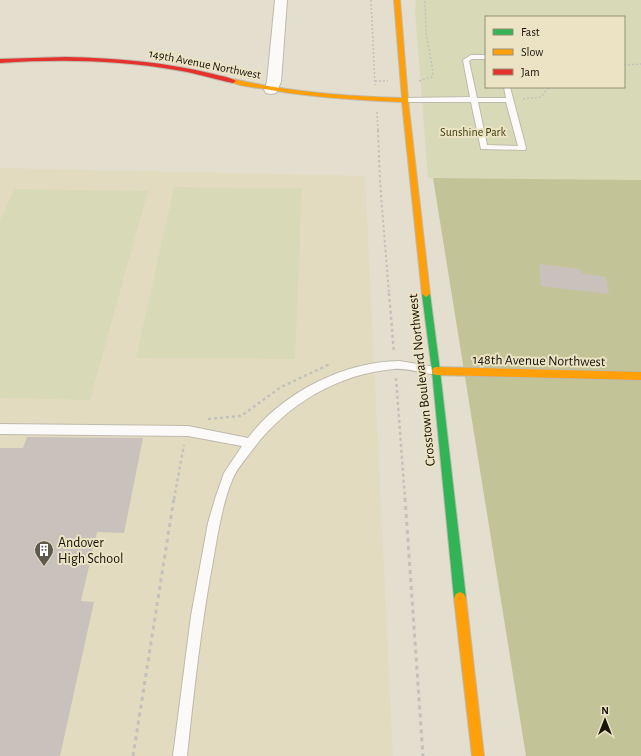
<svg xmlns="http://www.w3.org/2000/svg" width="641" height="756" viewBox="0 0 641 756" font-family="'Alegreya Sans',sans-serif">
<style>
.built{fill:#e3dbbf}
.green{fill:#d8dab7;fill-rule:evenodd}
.forest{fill:#c2c498}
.building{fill:#c9c1bc}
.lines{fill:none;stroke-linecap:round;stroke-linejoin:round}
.lane-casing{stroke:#bebaad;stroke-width:2}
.street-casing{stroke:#bebaad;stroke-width:2}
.fast-casing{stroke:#bebaad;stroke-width:2}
.slow-casing{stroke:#bebaad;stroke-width:2}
.jam-casing{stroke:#bebaad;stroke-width:2}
.path-far3{stroke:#c3c1bb;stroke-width:1.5;stroke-dasharray:2 2;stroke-linecap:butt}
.path-far2{stroke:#c3c1bb;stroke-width:2;stroke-dasharray:2.5 2.5;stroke-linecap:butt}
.path-far1{stroke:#c3c1bb;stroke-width:2.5;stroke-dasharray:3 3;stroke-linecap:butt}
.path{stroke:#c3c1bb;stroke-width:3;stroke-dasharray:4 4;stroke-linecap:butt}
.lane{fill:#fbfaf8;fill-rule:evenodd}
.street{fill:#fbfaf8;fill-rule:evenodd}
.fast{fill:#30b455;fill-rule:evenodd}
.slow{fill:#ff9f0a;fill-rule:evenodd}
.jam{fill:#e5322d;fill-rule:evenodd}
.labels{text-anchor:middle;stroke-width:4;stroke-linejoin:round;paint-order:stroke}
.far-street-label{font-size:12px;fill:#161308;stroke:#ece3c5}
.far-park-label{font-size:12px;fill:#393d08;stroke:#ece3c5}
.street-label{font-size:14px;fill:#161308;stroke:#ece3c5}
.poi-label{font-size:14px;fill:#161308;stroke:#ece3c5;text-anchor:start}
</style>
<rect width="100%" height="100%" fill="#e3dece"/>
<path class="built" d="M 0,168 L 365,176 L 393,756 L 0,756 Z"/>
<path class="green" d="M 416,0 L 641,0 L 641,180 L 428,178 L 415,11 ZM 486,17 L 624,17 L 624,87 L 486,87 Z
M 174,187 L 302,188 L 295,359 L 136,358 Z
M 14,189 L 148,191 L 90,400 L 0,398 L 0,220 Z"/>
<path class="forest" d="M 433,178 L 641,180 L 641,756 L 526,756 Z"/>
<path class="building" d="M 539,264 L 580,269 L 581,273 L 606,277 L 609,294 L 541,286 Z
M 27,437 L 143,438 L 124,533 L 97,532 L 81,601 L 94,602 L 60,756 L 0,756 L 0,448 L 23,448 Z"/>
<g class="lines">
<defs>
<path id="lane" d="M 471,55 L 486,55 L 486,59 L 472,59 L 469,61 L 477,98 L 506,98 L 504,87 L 510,87 L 526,148 L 525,150 L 481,149 L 471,102 L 405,102 L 402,100 L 405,98 L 470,97 L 463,60 ZM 478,102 L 506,102 L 518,146 L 487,145 Z
M 399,361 L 436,367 L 440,368 L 441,371 L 440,374 L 436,375 C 422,373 408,368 394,369 C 336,374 284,406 250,453 C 244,461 237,469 233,478 C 222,504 218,533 213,561 C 201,625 194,691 187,756 L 173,756 L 191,616 L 208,523 L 215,499 L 224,473 L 242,446 L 188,436 L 0,434 L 0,424 L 188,426 L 248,438 C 282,393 343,362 399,361 Z"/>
<path id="street" d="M 275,0 L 287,0 L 281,82 L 276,93 L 271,94 L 266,93 L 264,90 L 267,82 Z"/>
<path id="fast" d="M 426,291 L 430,294 L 440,371 L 466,598 L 464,602 L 460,604 L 456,602 L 454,598 L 432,371 L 422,294 Z"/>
<path id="slow" d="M 394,0 L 400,0 L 408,100 L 430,294 L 426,297 L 422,294 L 402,102 C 354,100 306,97 259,88 C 250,87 237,86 230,81 L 233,79 C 289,92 345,96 402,98 Z
M 436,367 L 641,372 L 641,380 L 436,375 L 433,374 L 432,371 L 433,368 Z
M 460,592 L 464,594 L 466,598 L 484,756 L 472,756 L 454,598 L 456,594 Z"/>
<path id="jam" d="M 66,57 C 116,58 164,62 213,74 C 220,76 230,77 236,81 L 233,83 C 214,79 196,73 176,70 C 118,60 59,59 0,63 L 0,59 Z"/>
</defs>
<use href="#lane" class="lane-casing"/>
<use href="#street" class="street-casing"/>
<use href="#fast" class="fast-casing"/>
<use href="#slow" class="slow-casing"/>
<use href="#jam" class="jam-casing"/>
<path class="path-far3" d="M 371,0 L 375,85
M 624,65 L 641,64
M 375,81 L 388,81
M 419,81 L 432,77 L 433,72 L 426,32 L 425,0
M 523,99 L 541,97 L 549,87
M 377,112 L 378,131"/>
<path class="path-far2" d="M 378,130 L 380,182 L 389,294"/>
<path class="path-far1" d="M 389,293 L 394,353
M 396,378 L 405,499
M 208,419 L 241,416 L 281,387 L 330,364
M 174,499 L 184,445"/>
<path class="path" d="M 405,498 L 423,756
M 133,756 L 174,498"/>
<use href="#lane" class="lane"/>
<use href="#street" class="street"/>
<use href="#fast" class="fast"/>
<use href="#slow" class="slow"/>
<use href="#jam" class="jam"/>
</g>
<defs>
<symbol id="building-pin" viewBox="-11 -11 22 30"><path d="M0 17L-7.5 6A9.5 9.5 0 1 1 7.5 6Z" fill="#5e5a4d" stroke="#ece3c5"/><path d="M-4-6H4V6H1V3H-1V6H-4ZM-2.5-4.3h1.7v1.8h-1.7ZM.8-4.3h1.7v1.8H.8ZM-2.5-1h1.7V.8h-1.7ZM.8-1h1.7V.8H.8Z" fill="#fff"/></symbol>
</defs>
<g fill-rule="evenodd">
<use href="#building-pin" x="33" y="539" width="22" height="30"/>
</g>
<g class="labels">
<g class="far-street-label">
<text transform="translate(205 64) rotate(11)" y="4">149th Avenue Northwest</text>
</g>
<g class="far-park-label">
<text x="473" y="136">Sunshine Park</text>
</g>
<g class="street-label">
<text transform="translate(539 360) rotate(1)" y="5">148th Avenue Northwest</text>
<text transform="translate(421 380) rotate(-96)" y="5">Crosstown Boulevard Northwest</text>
</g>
<g class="poi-label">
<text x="58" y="547">Andover<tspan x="58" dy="16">High School</tspan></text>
</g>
</g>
<rect x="485" y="16" width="140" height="72" fill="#ece3c5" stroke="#969079"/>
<rect x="493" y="29" width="20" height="6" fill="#30b455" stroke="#969079"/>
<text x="521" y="36" font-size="12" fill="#161308">Fast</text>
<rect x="493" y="49" width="20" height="6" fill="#ff9f0a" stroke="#969079"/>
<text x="521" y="56" font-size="12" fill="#161308">Slow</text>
<rect x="493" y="69" width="20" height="6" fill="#e5322d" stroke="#969079"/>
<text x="521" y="76" font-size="12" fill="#161308">Jam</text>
<g transform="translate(605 720)" stroke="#ece3c5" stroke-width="3" paint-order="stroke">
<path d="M0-3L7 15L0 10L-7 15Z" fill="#161308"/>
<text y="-6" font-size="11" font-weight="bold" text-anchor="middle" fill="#161308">N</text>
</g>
</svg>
